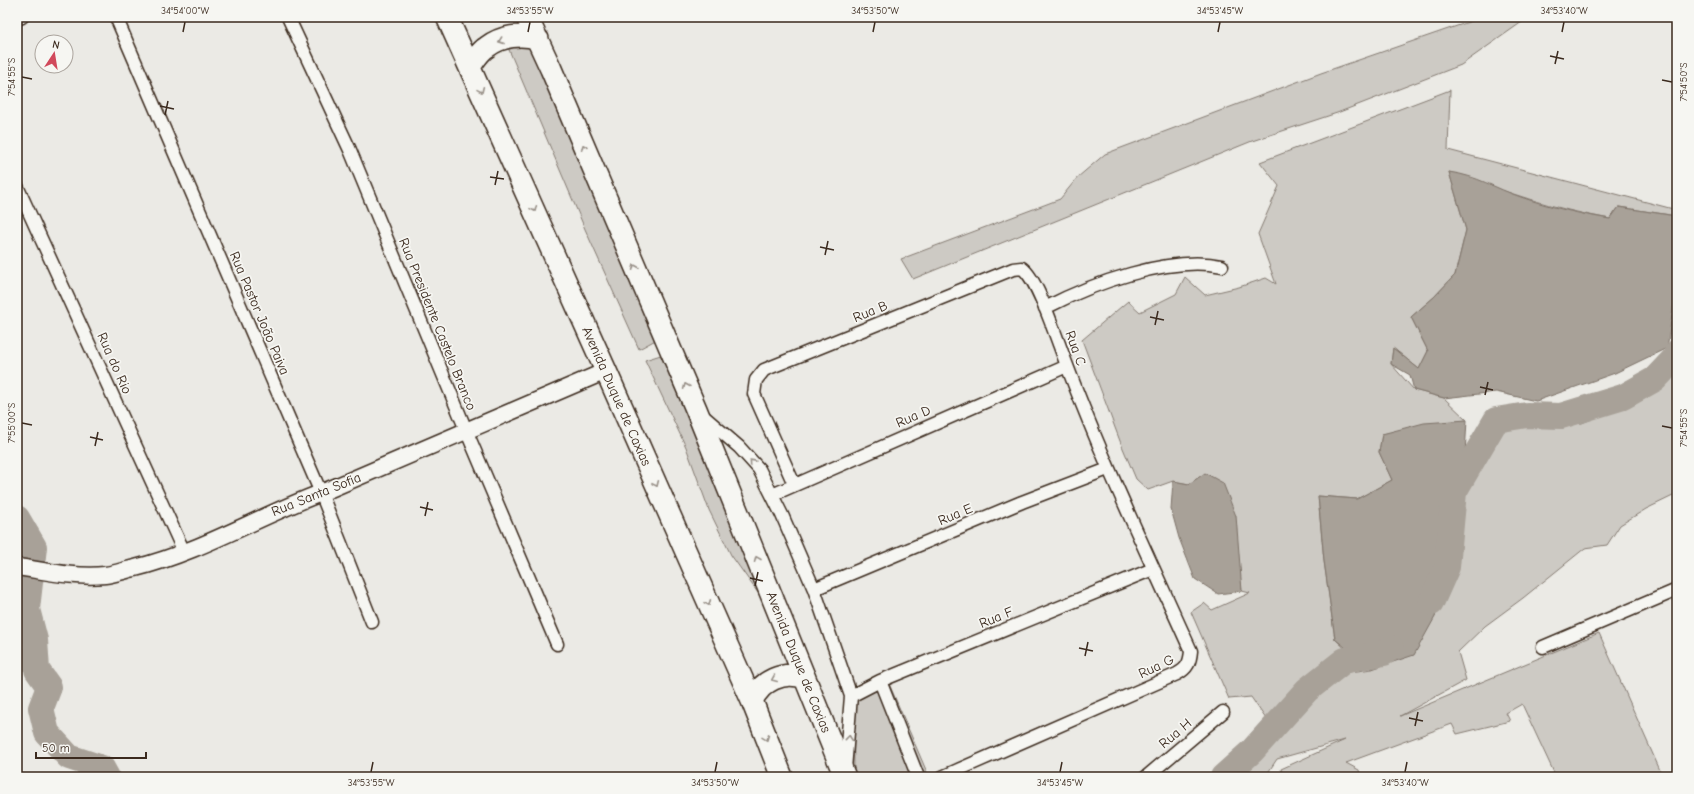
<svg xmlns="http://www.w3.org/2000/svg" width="1694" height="794" viewBox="0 0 1694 794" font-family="'Comic Neue',sans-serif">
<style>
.green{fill:#cdcac4;stroke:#847a71}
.water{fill:#a8a198;stroke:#7c7167}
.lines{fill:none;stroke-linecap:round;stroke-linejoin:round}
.river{stroke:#a8a198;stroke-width:26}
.street-casing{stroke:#3b2a1e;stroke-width:15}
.secondary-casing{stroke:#3b2a1e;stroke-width:19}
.highway-casing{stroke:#3b2a1e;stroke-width:24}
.street{stroke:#f6f6f2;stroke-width:12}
.secondary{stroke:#f6f6f2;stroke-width:16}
.highway{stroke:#f6f6f2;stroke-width:21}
.oneway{stroke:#989088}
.ticks{fill:none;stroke:#3b2a1e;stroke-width:1.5}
.labels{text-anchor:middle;stroke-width:3.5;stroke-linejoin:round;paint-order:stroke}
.street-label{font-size:14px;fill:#3b2a1e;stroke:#f6f6f2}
.neatline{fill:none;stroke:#3b2a1e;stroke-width:1.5}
.ticks-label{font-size:10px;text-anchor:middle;fill:#3b2a1e}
</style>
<rect width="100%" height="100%" fill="#ebeae5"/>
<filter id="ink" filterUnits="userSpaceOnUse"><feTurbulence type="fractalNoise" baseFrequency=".025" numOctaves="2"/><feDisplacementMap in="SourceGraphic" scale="8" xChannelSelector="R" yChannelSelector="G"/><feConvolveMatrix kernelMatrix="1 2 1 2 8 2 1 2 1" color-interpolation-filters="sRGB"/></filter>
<g filter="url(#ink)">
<path class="green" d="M 1483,17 L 1529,17 L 1461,65 L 1337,113 L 1252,141 L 913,279 L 901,259 L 1060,199 L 1078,177 L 1105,154 L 1321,73 Z
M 507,45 L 530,46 L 661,337 L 639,349 L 585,229 Z
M 1450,90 L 1448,150 L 1677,210 L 1677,216 L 1619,207 L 1610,219 C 1554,209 1503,191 1449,172 L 1466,230 L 1455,275 L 1434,297 L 1411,317 L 1428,351 L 1419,369 L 1393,348 L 1391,364 L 1414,390 L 1444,398 L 1467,420 L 1382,434 L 1379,452 L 1392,480 L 1357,499 L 1318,496 L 1324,561 L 1335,639 L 1355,658 L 1345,660 L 1268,722 L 1251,697 L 1229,699 L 1191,612 L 1204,603 L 1212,610 L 1250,593 L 1242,591 L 1239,569 L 1205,474 L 1189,484 L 1173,481 L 1148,490 L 1136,479 L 1120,441 L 1082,340 L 1128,301 L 1140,312 L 1176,294 L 1185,277 L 1205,295 L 1239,287 L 1266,278 L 1276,284 L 1258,234 L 1279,186 L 1260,162 Z
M 667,353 L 773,614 L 731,555 L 709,510 L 686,447 L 645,360 Z
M 1677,373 L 1677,494 L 1646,509 L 1620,525 L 1607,545 L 1585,548 L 1523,598 L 1485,626 L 1458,652 L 1466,680 L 1400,716 L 1599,633 L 1663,777 L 1556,777 L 1522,704 L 1506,713 L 1510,721 L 1457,734 L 1452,724 L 1346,763 L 1359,770 L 1361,777 L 1284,777 L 1281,769 L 1345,740 L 1277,759 L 1265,777 L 1231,777 L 1343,673 L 1372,669 L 1435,617 L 1463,483 L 1490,430 L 1582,423 L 1637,401 Z
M 887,679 L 929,777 L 857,777 L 854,770 L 853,695 Z"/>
<path class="water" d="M 1449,172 C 1478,176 1494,188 1521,197 C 1550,207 1580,214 1610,219 L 1619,207 L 1676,216 L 1677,283 L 1667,348 L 1615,373 L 1536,401 L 1496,392 L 1444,398 L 1414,390 L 1410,375 L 1391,364 L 1393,348 L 1419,369 L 1428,351 L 1411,317 L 1434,297 L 1455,275 L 1466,230 Z
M 1467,420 L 1462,505 L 1435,617 L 1414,655 L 1372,669 L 1335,639 L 1324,561 L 1318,496 L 1357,499 L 1392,480 L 1379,452 L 1382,434 L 1424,423 Z
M 1205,473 L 1223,483 L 1236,516 L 1242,591 L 1218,594 L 1195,579 L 1179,538 L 1171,509 L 1173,481 L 1189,484 Z"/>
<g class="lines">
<path class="river" d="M 17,518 L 34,547 L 27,609 L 35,640 L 37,670 L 49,687 L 41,708 L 47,733 L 69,757 L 102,768 L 107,777
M 1431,603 L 1447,567 L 1454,492 L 1496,420 L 1527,415 L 1561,416 L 1623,397 L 1655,379 L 1674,359 L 1677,352
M 1223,777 L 1252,751 L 1307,690 L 1345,660 L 1384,653 L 1391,648"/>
<defs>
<path id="street" d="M 116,17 L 321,493 L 372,622
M 288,17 L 350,150 L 466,430 L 557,644
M 17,19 L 22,17
M 17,186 L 184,552
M 1045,308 C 1091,284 1170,255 1222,266
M 702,415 L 739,447 L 759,469 L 782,515 L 814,589 L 851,696 L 845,769
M 794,484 L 754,394 L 756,380 L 764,370 L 1013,269 L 1022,268 C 1037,279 1052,326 1059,344 C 1097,449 1145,549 1191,651 C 1190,662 1188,668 1177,674 L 942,777
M 772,495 L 1067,366
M 814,589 L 1022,502 L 1108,469
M 1543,647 L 1677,590
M 880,681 L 918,777
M 851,696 L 880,681 L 1153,569
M 1146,777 L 1223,712"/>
<path id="secondary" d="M 17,567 C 45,571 76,578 105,575 C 115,574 125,570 135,568 C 200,552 259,516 321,493 L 606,371"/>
<path id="highway" d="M 447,17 L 606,371 L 752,701 L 782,777
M 527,17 L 551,69 L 696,409 L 845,777
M 470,66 C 475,60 480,51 487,47 C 501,36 522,33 538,39
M 752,701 C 761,681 783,670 805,678"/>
</defs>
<use href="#street" class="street-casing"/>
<use href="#secondary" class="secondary-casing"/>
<use href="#highway" class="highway-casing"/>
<use href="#street" class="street"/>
<use href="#secondary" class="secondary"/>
<use href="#highway" class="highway"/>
</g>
<defs><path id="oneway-chevron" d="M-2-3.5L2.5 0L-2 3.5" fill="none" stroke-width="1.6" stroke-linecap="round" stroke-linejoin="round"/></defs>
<g class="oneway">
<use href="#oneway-chevron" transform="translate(501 41) rotate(160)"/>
<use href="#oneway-chevron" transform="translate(481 90) rotate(66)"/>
<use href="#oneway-chevron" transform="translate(584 147) rotate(-113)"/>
<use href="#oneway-chevron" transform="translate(534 209) rotate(66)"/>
<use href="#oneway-chevron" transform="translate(635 267) rotate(-113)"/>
<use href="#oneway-chevron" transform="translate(686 386) rotate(-113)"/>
<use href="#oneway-chevron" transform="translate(752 462) rotate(-132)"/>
<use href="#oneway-chevron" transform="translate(656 484) rotate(66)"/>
<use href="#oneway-chevron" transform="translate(757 559) rotate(-112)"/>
<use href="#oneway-chevron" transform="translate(708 603) rotate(66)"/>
<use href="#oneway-chevron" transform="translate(774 679) rotate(157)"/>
<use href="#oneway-chevron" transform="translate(766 738) rotate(69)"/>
<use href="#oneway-chevron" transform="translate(849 738) rotate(-84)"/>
</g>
</g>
<path class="ticks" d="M 183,32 L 185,22M 528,32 L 530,22M 873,32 L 875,22M 1218,32 L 1220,22M 1562,32 L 1564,22M 1550,56 L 1564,59M 1555,64 L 1558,51M 22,77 L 32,79M 1662,80 L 1672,82M 160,106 L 174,109M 165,115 L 168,101M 490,177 L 504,179M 495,185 L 498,171M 820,247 L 834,250M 825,255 L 828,241M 1150,317 L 1164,320M 1155,325 L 1158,311M 1480,387 L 1493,390M 1485,395 L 1488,382M 22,423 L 32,425M 1662,426 L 1672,428M 90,437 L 103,440M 95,446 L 98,432M 420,507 L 433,510M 425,516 L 428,502M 750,578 L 763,581M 755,586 L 758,572M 1079,648 L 1093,651M 1085,656 L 1088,642M 1409,718 L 1423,721M 1415,726 L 1418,712M 371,772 L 373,762M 715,772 L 717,762M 1060,772 L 1062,762M 1405,772 L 1407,762"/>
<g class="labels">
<g class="street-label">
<text transform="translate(870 311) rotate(-22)" y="5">Rua B</text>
<text transform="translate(260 313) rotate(67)" y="5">Rua Pastor João Paiva</text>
<text transform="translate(438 324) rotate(68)" y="5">Rua Presidente Castelo Branco</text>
<text transform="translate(1076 348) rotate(70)" y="5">Rua C</text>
<text transform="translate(115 363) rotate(66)" y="5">Rua do Rio</text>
<text transform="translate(617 396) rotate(66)" y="5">Avenida Duque de Caxias</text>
<text transform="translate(913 416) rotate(-23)" y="5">Rua D</text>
<text transform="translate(316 494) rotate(-22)" y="5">Rua Santa Sofia</text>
<text transform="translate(955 514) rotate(-23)" y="5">Rua E</text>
<text transform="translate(996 617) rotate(-22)" y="5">Rua F</text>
<text transform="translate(799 662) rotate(68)" y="5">Avenida Duque de Caxias</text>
<text transform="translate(1156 666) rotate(-25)" y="5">Rua G</text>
<text transform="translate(1175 733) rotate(-40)" y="5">Rua H</text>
</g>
</g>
<rect width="1694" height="794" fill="none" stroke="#f6f6f2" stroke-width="44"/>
<g transform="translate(54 54) rotate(12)"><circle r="19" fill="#f6f6f2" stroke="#aba49d"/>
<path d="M0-3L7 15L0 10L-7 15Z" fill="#d1495b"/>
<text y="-6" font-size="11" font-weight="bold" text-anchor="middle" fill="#3b2a1e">N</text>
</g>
<path d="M36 752v6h110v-6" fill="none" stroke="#3b2a1e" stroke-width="2"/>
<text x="42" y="752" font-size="12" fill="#3b2a1e" stroke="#f6f6f2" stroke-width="3" paint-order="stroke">50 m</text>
<rect x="22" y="22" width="1650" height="750" class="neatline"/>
<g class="ticks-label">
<text x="185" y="14">34°54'00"W</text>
<text x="530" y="14">34°53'55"W</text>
<text x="875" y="14">34°53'50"W</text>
<text x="1220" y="14">34°53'45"W</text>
<text x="1564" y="14">34°53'40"W</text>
<text transform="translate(11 77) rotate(-90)" y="4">7°54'55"S</text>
<text transform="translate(1683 82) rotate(-90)" y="4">7°54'50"S</text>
<text transform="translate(11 423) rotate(-90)" y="4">7°55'00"S</text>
<text transform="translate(1683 428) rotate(-90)" y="4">7°54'55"S</text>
<text x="371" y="786">34°53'55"W</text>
<text x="715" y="786">34°53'50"W</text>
<text x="1060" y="786">34°53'45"W</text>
<text x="1405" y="786">34°53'40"W</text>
</g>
</svg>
